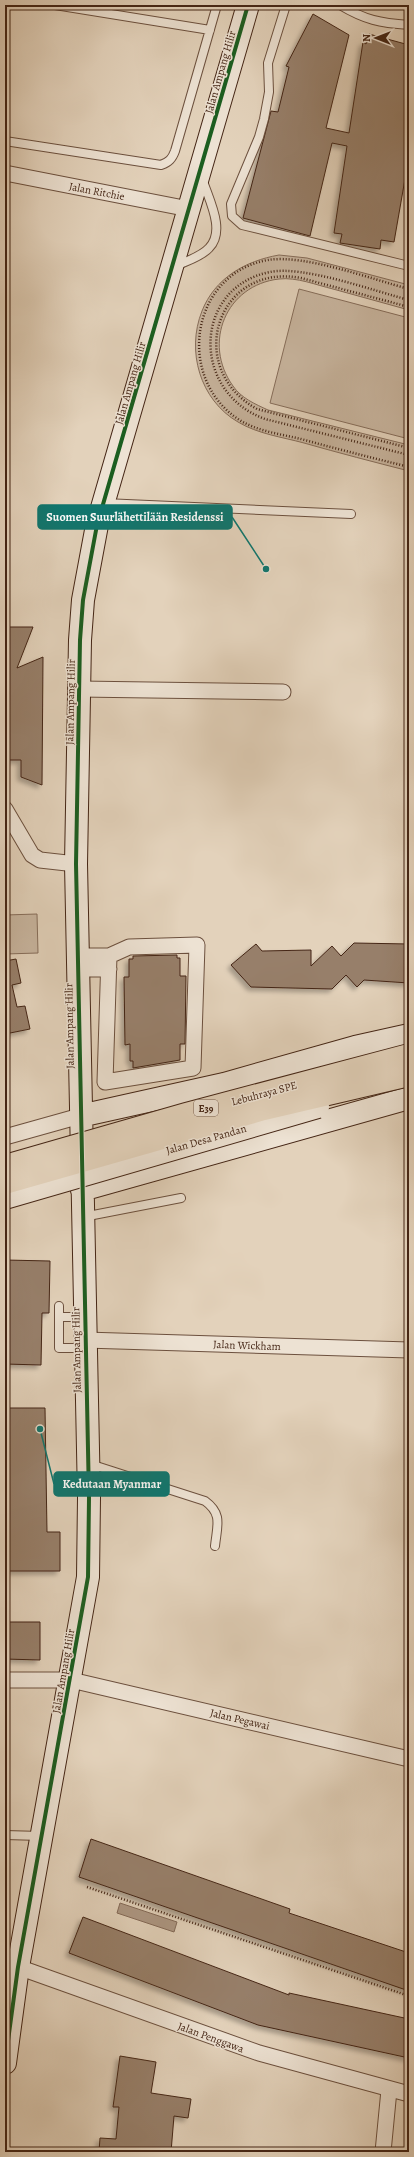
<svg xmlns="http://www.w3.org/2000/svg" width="414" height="2157" viewBox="0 0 414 2157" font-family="Alegreya,serif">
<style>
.green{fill:#c8b59f;stroke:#866d5a}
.water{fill:#ad9783;stroke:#836957}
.building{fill:#977f6b;stroke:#442515;filter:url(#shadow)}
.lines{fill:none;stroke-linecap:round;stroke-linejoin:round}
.lane-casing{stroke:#6c503e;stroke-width:10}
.street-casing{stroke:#6c503e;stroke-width:17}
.secondary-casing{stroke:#442515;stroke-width:24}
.path{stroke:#442515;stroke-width:2.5;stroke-dasharray:1 2;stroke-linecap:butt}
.lane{stroke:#ede2d3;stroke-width:8}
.street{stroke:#ede2d3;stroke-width:15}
.secondary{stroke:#ede2d3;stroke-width:22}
.secondary-bridge-casing{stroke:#442515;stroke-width:24;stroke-linecap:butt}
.highway-bridge-casing{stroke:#442515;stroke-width:24;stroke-linecap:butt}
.secondary-bridge{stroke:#ede2d3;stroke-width:22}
.highway-bridge{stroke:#e3d2bb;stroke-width:22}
.cycleway-casing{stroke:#ede2d3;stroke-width:6}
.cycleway{stroke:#1b5e20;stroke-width:4}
.labels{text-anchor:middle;stroke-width:3;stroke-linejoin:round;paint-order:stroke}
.shield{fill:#ede2d3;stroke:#775e4e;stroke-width:1}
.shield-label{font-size:10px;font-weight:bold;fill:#442515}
.street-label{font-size:11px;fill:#442515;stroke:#ede2d3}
.leader{fill:none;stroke:#0f766e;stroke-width:1.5}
.callout-dot{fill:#0f766e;stroke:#ede2d3;stroke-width:1.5}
.callout{fill:#0f766e;stroke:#0f766e;stroke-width:1.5}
.callout-label{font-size:12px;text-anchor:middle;font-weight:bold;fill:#fff}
</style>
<defs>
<filter id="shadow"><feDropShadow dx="-3.5" dy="3.5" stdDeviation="2" flood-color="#0004"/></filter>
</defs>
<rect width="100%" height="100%" fill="#e3d2bb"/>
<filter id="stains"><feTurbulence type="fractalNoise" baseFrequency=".005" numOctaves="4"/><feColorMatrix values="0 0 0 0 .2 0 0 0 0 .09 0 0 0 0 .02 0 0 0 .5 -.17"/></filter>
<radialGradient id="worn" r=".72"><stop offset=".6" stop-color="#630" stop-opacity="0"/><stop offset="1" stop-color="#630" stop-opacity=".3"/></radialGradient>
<path class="green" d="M 279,255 L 307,258 L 409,285 L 409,310 C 384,303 358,296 333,289 C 316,285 297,277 279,279 C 226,285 202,343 233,386 C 241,398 255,404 268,410 L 409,445 L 409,471 C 374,462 339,453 304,443 C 282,437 258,434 238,422 C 200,400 186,351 202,311 C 215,278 245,261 279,255 Z
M 299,289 L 409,318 L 409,439 L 270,403 Z
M 37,914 L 38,953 L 5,954 L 5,915 Z"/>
<path class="water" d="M 120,1903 L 177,1922 L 174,1932 L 117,1913 Z"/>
<path class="building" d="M 313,14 L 349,35 L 326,128 L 349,133 L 363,42 L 366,44 L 369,34 L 409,45 L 409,156 L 394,242 L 381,240 L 380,249 L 340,243 L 342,234 L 334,233 L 347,146 L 332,143 L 310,236 L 243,218 L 271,111 L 278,112 L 289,67 L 286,66 Z
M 5,627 L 33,627 L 17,668 L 43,657 L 42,785 L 21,777 L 21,760 L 5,760 Z
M 354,943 L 409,944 L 409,983 L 364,980 L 357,987 L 346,975 L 332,989 L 251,987 L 231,965 L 256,944 L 262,951 L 311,950 L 311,966 L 332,946 L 341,956 Z
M 177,955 L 177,958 L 180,958 L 180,976 L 186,976 L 185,1044 L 180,1044 L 180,1060 L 133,1068 L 133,1061 L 130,1061 L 130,1044 L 125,1045 L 124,977 L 129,977 L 129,959 L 133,959 L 133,956 Z
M 16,959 L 21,983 L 12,985 L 17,1007 L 25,1006 L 30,1029 L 5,1034 L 5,961 Z
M 5,1260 L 50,1261 L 49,1313 L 42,1313 L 41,1365 L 5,1364 Z
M 5,1408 L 45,1408 L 47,1532 L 60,1532 L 60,1571 L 5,1571 Z
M 5,1622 L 40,1622 L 40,1660 L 5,1659 Z
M 91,1839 L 290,1909 L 289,1913 L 409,1953 L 409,1991 L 79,1877 Z
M 83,1917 L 289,1995 L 289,1993 L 409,2019 L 409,2058 L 258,2025 L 69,1953 Z
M 120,2056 L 156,2062 L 151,2093 L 191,2099 L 188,2118 L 174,2116 L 171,2152 L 99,2152 L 100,2138 L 116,2139 L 119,2107 L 113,2107 Z"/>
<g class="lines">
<defs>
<path id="lane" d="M 55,5 L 210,30
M 286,5 L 268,63 L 269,92 L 264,119 L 259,137 L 231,204 L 232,216 L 242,225 L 409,266
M 340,5 C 365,20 380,23 409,25
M 5,141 L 161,165 C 169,162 172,159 175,151 L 217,5
M 176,266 C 186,261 201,257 209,248 C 226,231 209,200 203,181
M 104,503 L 351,514
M 83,1217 L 181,1198
M 59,1306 L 59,1317
M 84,1348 L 59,1348 L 59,1317 L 84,1317
M 90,1464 L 205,1501 C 223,1514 217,1526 215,1546
M 5,1835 L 41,1836"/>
<path id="street" d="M 5,173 L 189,209
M 79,689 L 283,692
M 5,809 L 32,855 L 40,860 L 76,864
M 197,945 L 193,1068 L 105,1082 L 109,956 L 129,947 Z
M 77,956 L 109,956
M 77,969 L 109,969
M 5,1137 L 80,1116
M 85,1340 L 409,1350
M 5,1680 L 71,1680 L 409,1759
M 18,1967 L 259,2053 L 409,2094
M 383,2152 L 389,2090"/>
<path id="secondary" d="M 80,1116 L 224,1084 L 355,1047 L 409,1035
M 82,1190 L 409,1098
M 5,2063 L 18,1967 L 88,1577 L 89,1498 L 76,864 L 80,640 L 83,600 L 97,525 L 248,5"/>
</defs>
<use href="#lane" class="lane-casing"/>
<use href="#street" class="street-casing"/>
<use href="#secondary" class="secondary-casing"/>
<path class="path" d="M 409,289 C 371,279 305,254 268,260 C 191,273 175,377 238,419 C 256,431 280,434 301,439 C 337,449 373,458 409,467
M 409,300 C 374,291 303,265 270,272 C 193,287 190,392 265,419 L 409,455
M 409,307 L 301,278 C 217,262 183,368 257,409 L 409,448
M 87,1887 L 409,1996"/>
<use href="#lane" class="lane"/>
<use href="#street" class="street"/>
<use href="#secondary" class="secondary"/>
<defs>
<path id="secondary-bridge" d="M 5,1198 L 318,1107"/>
<path id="highway-bridge" d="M 5,1166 L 186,1114 L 409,1055
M 5,1183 L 264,1109 L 409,1075"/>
</defs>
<use href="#secondary-bridge" class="secondary-bridge-casing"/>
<use href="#highway-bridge" class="highway-bridge-casing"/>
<use href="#secondary-bridge" class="secondary-bridge"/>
<use href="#highway-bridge" class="highway-bridge"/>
<defs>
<path id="cycleway" d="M 5,2063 L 18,1967 L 88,1577 L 89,1498 L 76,864 L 80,640 L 83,600 L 97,525 L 248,5"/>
</defs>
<use href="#cycleway" class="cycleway-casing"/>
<use href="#cycleway" class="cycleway"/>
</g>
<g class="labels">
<rect class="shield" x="194" y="1100" width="24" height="16" rx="3"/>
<g class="shield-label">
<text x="206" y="1112">E39</text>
</g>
<g class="street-label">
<text transform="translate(220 72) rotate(-74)" y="4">Jalan Ampang Hilir</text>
<text transform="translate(97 191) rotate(11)" y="4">Jalan Ritchie</text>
<text transform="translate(130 383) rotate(-74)" y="4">Jalan Ampang Hilir</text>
<text transform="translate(70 702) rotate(-89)" y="4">Jalan Ampang Hilir</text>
<text transform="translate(69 1026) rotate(-91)" y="4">Jalan Ampang Hilir</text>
<text transform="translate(264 1093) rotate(-15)" y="4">Lebuhraya SPE</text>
<text transform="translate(206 1139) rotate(-16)" y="4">Jalan Desa Pandan</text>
<text transform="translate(247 1345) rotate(2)" y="4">Jalan Wickham</text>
<text transform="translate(76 1350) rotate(-91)" y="4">Jalan Ampang Hilir</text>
<text transform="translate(63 1671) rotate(-80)" y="4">Jalan Ampang Hilir</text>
<text transform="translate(240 1719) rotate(13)" y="4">Jalan Pegawai</text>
<text transform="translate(211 2037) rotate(20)" y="4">Jalan Penggawa</text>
</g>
</g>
<path class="leader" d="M266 569L232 517M40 1429L54 1484"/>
<g class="callout-dot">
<circle cx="266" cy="569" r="4"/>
<circle cx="40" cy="1429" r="4"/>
</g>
<g class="callout">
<rect x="38" y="505" width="194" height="24" rx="4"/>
<rect x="54" y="1472" width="115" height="24" rx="4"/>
</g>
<g class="callout-label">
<text x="135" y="521">Suomen Suurlähettilään Residenssi</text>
<text x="112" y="1488">Kedutaan Myanmar</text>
</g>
<rect width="414" height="2157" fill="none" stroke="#e3d2bb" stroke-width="20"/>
<rect x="6" y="6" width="402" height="2145" fill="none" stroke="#442515" stroke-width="2"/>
<rect x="10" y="10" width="394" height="2137" fill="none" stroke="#442515"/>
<g transform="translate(376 38) rotate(270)" stroke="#ede2d3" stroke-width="3" paint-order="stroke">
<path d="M0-3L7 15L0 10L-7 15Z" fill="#442515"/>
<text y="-6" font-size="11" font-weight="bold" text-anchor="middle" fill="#442515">N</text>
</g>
<rect width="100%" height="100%" filter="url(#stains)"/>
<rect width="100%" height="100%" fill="url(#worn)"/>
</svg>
